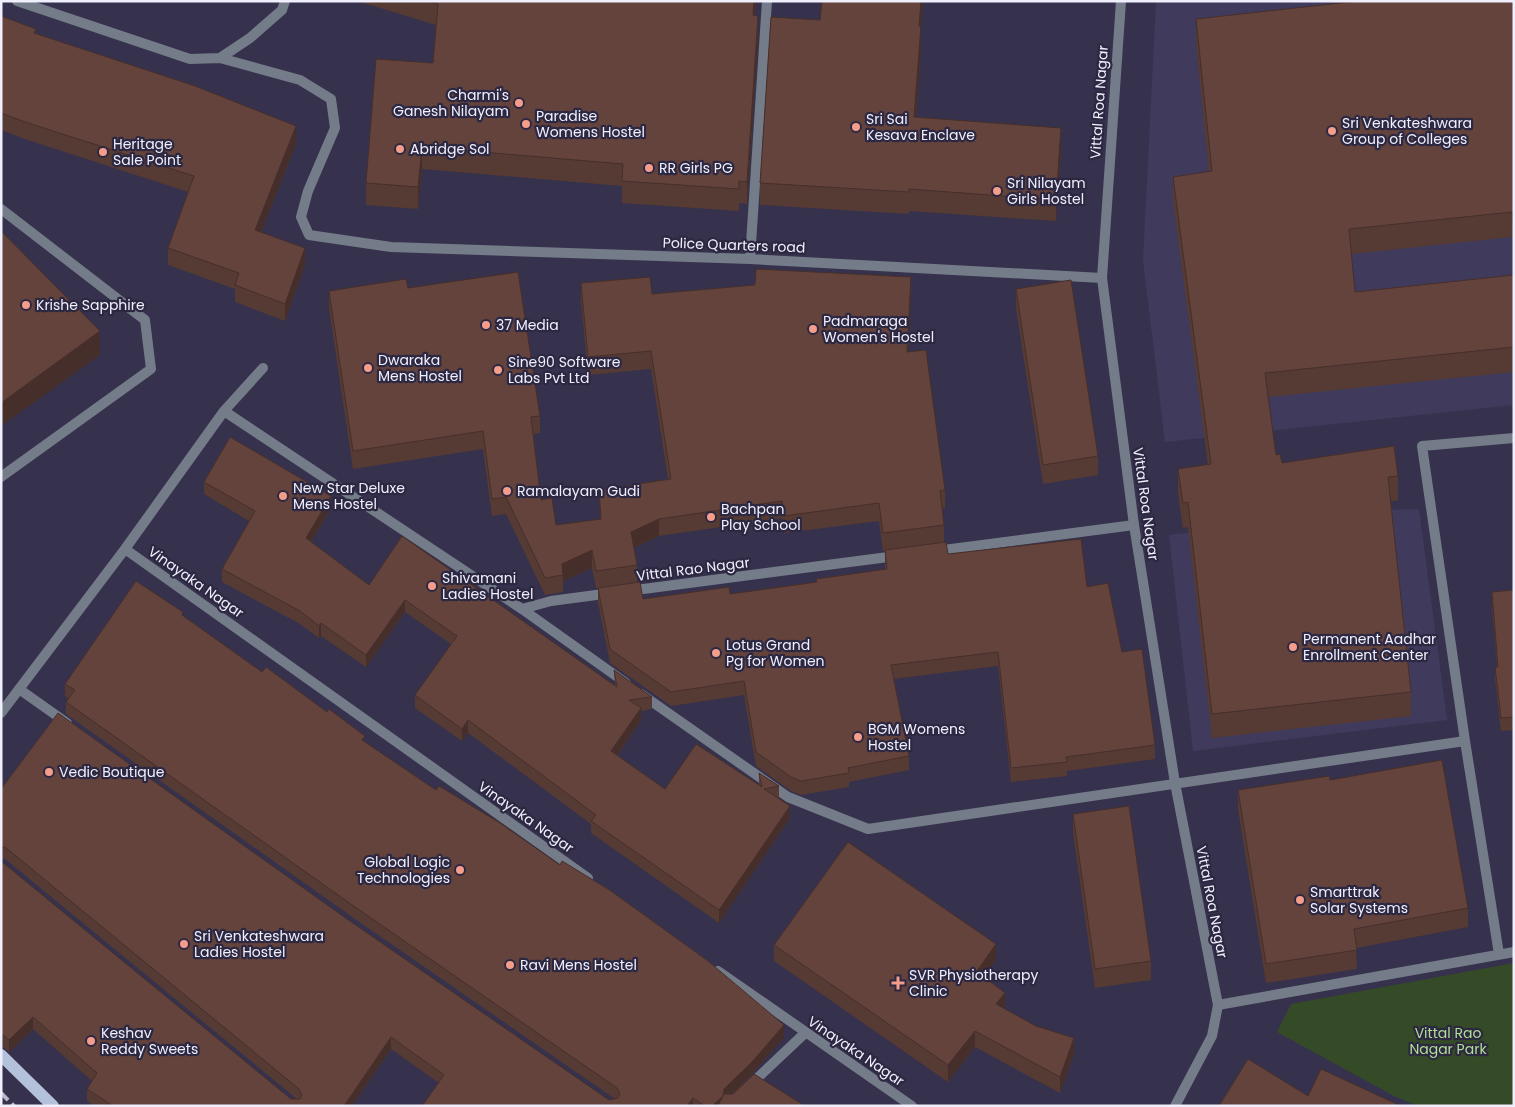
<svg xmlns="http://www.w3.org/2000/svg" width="1515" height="1107" viewBox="0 0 1515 1107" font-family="Poppins,sans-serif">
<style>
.built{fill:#403b5c}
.green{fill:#354b27}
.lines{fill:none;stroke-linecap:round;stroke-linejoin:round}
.service{stroke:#757c89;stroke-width:10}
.minor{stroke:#757c89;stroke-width:10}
.tertiary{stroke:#757c89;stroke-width:10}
.primary{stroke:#b3c1db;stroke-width:12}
.rail{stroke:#b8b6c8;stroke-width:4;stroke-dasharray:10 5;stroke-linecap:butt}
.wall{fill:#563a34;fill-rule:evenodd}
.shaded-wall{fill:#462f2b}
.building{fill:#64433d;stroke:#462f2b}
.poi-dot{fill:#f49d8b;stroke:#2c2842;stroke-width:2}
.labels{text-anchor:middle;stroke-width:4.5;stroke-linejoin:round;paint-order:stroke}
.poi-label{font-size:14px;fill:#f0effd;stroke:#2c2842;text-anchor:start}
.street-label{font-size:14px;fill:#f0effd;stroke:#2c2842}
.park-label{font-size:14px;fill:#b1df93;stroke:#2c2842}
</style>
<rect width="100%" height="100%" fill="#36324d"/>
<path class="built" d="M 1156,1 L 1514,1 L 1514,405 L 1165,442 L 1143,260 Z
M 1419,509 L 1447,720 L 1193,751 L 1169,535 L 1385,510 Z"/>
<path class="green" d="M 1514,963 L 1514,1106 L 1418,1106 L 1394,1096 L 1277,1032 L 1291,1004 Z"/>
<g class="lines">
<path class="service" d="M 1,209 L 145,320 L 151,369 L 1,477"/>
<path class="minor" d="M 17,1 L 190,59 L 220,58 L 250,38 L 282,10 L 285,1
M 220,58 L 300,80 L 331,99 L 335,128 L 308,191 L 301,217 L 309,235 L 391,247 L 750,259 L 1102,278
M 750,259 L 767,1
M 224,411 L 522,609 L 551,601 L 611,593
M 125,549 L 588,878
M 936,551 L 1134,525
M 628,591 L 896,556
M 522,609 L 626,683
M 19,689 L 67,723
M 641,694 L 788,797 L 868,829 L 1465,741
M 1,713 L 125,549 L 224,411 L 263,368
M 1499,954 L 1465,741 L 1422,446 L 1514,438
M 718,971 L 912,1106
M 1218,1005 L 1514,952
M 749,1086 L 805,1033"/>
<path class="tertiary" d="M 1121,1 L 1102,278 L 1134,525 L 1175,783 L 1218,1005 L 1212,1036 L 1175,1106"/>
<path class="primary" d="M 1,1055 L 53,1106"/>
<path class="rail" d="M 1,1093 L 14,1106"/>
</g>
<path class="wall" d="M 357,1 L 756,1 L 755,15 L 758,37 L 747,204 L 739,203 L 739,211 L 622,203 L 622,186 L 422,169 L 418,209 L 366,205 L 366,183 L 433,63 L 436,25 Z
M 923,1 L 921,26 L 921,48 L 916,118 L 1061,150 L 1056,221 L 909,211 L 909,214 L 760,205 L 760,183 L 820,20 Z
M 1514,1 L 1514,253 L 1512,237 L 1351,254 L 1355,292 L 1514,275 L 1514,372 L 1268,397 L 1276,455 L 1282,463 L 1398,476 L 1398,500 L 1390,502 L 1411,692 L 1411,716 L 1212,738 L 1188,527 L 1183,528 L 1178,494 L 1178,469 L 1208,465 L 1173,201 L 1173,177 L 1209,172 L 1196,43 L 1196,19 Z
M 1,16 L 36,33 L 296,144 L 261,232 L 305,265 L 285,321 L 235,302 L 235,289 L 168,265 L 168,248 L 188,192 L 25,139 L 1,130 Z
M 581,283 L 652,294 L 911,294 L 908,352 L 945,490 L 945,508 L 942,508 L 944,525 L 944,543 L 948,554 L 1087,587 L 1122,652 L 1155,745 L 1155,759 L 1067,771 L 1067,776 L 1011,782 L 998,666 L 893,679 L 909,756 L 909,770 L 849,782 L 849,787 L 801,795 L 791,791 L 756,766 L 744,695 L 671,706 L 610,663 L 598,602 L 598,588 L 596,588 L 592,568 L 563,581 L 563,592 L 545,595 L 506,514 L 492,516 L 483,449 L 353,469 L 329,308 L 329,291 L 408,288 L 540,416 L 540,433 L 533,434 L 541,500 L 556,525 L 600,520 L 599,490 L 668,479 L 651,369 L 588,375 L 581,301 ZM 782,518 L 784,533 L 879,521 L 883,551 L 885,551 L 885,569 L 816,579 L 816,582 L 730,594 L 643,599 L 637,583 L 637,565 L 634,548 L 659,536 Z
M 1016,289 L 1098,456 L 1098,475 L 1043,484 L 1016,308 Z
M 204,482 L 331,508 L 311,542 L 369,585 L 615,685 L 614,670 L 652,697 L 652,709 L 641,711 L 641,720 L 617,756 L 665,789 L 759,785 L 759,773 L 779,786 L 779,798 L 790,818 L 719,923 L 591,833 L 591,824 L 468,733 L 462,741 L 415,708 L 415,695 L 451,644 L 405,612 L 366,667 L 321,636 L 319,638 L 300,624 L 222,582 L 222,569 L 249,521 L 204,494 Z
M 1514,590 L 1514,730 L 1501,731 L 1495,680 L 1495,667 L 1497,667 L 1492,606 L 1492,592 Z
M 183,616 L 262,672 L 365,743 L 784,1037 L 752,1074 L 732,1094 L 805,1106 L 422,1106 L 439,1083 L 391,1049 L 352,1106 L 94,1106 L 87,1101 L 87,1089 L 92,1081 L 33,1029 L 9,1052 L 3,1047 L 1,1047 L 1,861 L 291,1099 L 297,1099 L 5,859 L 1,859 L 1,789 L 347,919 L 609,1100 L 615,1099 L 355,919 L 66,714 L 66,702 L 69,699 L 65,696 L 65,684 Z
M 1330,780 L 1468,908 L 1468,927 L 1356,948 L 1357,969 L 1266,983 L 1238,809 L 1238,790 Z
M 1073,814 L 1151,961 L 1151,980 L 1095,988 L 1073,833 Z
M 774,945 L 996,960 L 984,977 L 1005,1009 L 1074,1054 L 1060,1093 L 975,1047 L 948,1082 L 774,961 Z"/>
<path class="shaded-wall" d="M 754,1 L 756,1 L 753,37 L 753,15 Z
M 921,1 L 923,1 L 919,48 L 919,26 Z
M 758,16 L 758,37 L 747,204 L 747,182 Z
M 921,26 L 921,48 L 914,139 L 914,117 Z
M 296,126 L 296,144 L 255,247 L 255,230 Z
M 1061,128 L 1061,150 L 1056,221 L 1056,200 Z
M 422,147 L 422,169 L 418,209 L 418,187 Z
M 305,248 L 305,265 L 285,321 L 285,304 Z
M 911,277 L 911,294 L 907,370 L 907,352 Z
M 100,331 L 100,355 L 1,426 L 1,403 Z
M 331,496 L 331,508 L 306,550 L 306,538 Z
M 659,519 L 659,536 L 631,549 L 631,532 Z
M 592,550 L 592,568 L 563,581 L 562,564 Z
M 405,600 L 405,612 L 366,667 L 366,655 Z
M 321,623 L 321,636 L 319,638 L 319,626 Z
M 641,708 L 641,720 L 611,764 L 611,751 Z
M 468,720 L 468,733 L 462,741 L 462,729 Z
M 790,806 L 790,818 L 719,923 L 719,910 Z
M 996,944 L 996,960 L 977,987 L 977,971 Z
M 1005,993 L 1005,1009 L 996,1004 Z
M 33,1017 L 33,1029 L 9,1052 L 9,1040 Z
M 784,1025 L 784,1037 L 752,1074 L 724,1101 L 723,1106 L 712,1106 L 724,1089 Z
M 975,1031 L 975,1047 L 948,1082 L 948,1065 Z
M 1,1035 L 3,1035 L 3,1047 L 1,1047 Z
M 391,1037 L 391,1049 L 352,1106 L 344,1106 Z
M 1074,1038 L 1074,1054 L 1060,1093 L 1060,1077 Z
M 693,1098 L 693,1106 L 687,1106 Z"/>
<path class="building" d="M 429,1 L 754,1 L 753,15 L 758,16 L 747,182 L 739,181 L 739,189 L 622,181 L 623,164 L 422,147 L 418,187 L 366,183 L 376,59 L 433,63 L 438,4 Z
M 822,1 L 921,1 L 919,26 L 921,26 L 914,117 L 1061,128 L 1056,200 L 909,189 L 909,192 L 760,183 L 771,17 L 820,20 Z
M 1358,1 L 1514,1 L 1514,228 L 1512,212 L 1349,229 L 1355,292 L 1514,275 L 1514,347 L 1265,373 L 1276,455 L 1280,454 L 1282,463 L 1394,446 L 1398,476 L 1388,477 L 1411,692 L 1212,714 L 1188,502 L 1183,503 L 1178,469 L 1211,464 L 1173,177 L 1212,171 L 1196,19 Z
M 1,16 L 36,29 L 34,33 L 195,86 L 296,126 L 255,230 L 305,248 L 285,304 L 235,285 L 239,273 L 168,248 L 194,176 L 25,122 L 1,113 Z
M 1,231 L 100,331 L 1,403 Z
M 756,269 L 911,277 L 907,352 L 926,350 L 945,490 L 940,491 L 944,525 L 883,533 L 879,503 L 784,516 L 782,501 L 659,519 L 631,532 L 637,565 L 596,571 L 592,550 L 562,564 L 563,575 L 545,578 L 506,497 L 492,499 L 483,431 L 353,451 L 329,291 L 406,279 L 408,288 L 518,272 L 540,416 L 531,417 L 541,500 L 552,498 L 556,525 L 601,519 L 599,490 L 671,479 L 651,351 L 588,357 L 581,283 L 650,277 L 652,294 L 755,285 Z
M 1071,280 L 1098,456 L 1043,465 L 1016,289 Z
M 230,437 L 331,496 L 306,538 L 369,585 L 402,536 L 617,687 L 614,670 L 652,697 L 629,700 L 641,708 L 611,751 L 665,789 L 696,744 L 762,787 L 759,773 L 779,786 L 764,789 L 790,806 L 719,910 L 591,821 L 596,815 L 468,720 L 462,729 L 415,695 L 457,636 L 405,600 L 366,655 L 321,623 L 319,626 L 300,611 L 222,569 L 255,511 L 204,482 Z
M 1081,539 L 1087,587 L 1108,583 L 1122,652 L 1142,649 L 1155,745 L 1066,757 L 1067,762 L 1011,768 L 998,652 L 891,665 L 909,756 L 848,768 L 849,773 L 801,781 L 791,777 L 756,752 L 744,681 L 671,692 L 610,649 L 598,588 L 640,582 L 643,599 L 729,587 L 730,594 L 817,582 L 816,579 L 887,569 L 885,550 L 946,542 L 948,554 Z
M 136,581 L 183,612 L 182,615 L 262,672 L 266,667 L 327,712 L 329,709 L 365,736 L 362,740 L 436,790 L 439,786 L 500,823 L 560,865 L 562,861 L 611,891 L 708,961 L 784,1025 L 752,1062 L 724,1089 L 723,1096 L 712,1106 L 705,1106 L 693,1098 L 687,1106 L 422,1106 L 444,1075 L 391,1037 L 344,1106 L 113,1106 L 87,1089 L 97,1073 L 33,1017 L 9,1040 L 3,1035 L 1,1035 L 1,861 L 291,1099 L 300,1099 L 302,1095 L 299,1089 L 5,847 L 1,847 L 1,789 L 58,713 L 347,919 L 609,1100 L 618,1098 L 620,1094 L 617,1088 L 355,907 L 66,702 L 75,690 L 65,684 Z
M 1514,590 L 1514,717 L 1501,718 L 1495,667 L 1498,667 L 1492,592 Z
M 1442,760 L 1468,908 L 1354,929 L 1357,950 L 1266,964 L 1238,790 L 1329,776 L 1330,780 Z
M 1129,806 L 1151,961 L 1095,969 L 1073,814 Z
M 848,842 L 996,944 L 977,971 L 1005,993 L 996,1004 L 1036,1026 L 1074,1038 L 1060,1077 L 975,1031 L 948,1065 L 774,945 Z
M 1248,1059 L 1308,1096 L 1321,1069 L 1401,1106 L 1219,1106 Z
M 754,1074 L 805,1106 L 718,1106 L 724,1094 L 733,1094 Z"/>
<g class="poi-dot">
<circle cx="519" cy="103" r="5"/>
<circle cx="526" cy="124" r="5"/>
<circle cx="856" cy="127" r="5"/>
<circle cx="1332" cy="131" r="5"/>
<circle cx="400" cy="149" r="5"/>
<circle cx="103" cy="152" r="5"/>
<circle cx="649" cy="168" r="5"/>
<circle cx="997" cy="191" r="5"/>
<circle cx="26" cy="305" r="5"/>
<circle cx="486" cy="325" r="5"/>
<circle cx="813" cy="329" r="5"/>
<circle cx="368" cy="368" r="5"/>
<circle cx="498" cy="370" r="5"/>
<circle cx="507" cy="491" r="5"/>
<circle cx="283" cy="496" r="5"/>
<circle cx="711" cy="517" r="5"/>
<circle cx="432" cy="586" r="5"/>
<circle cx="1293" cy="647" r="5"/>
<circle cx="716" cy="653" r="5"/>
<circle cx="858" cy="737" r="5"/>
<circle cx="49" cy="772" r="5"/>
<circle cx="460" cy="870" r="5"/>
<circle cx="1300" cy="900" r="5"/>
<circle cx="184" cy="944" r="5"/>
<circle cx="510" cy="965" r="5"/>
<path d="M895.5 975.5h5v5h5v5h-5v5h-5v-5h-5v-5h5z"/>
<circle cx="91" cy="1041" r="5"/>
</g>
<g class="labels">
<g class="poi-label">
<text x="509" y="100" text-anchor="end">Charmi's<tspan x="509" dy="16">Ganesh Nilayam</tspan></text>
<text x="536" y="121">Paradise<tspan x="536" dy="16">Womens Hostel</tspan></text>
<text x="866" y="124">Sri Sai<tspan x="866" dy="16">Kesava Enclave</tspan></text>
<text x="1342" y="128">Sri Venkateshwara<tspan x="1342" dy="16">Group of Colleges</tspan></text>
<text x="113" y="149">Heritage<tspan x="113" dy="16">Sale Point</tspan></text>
<text x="410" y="154">Abridge Sol</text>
<text x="659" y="173">RR Girls PG</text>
<text x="1007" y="188">Sri Nilayam<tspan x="1007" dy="16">Girls Hostel</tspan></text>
<text x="36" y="310">Krishe Sapphire</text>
<text x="823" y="326">Padmaraga<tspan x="823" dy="16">Women's Hostel</tspan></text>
<text x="496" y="330">37 Media</text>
<text x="378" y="365">Dwaraka<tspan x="378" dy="16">Mens Hostel</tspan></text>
<text x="508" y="367">Sine90 Software<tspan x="508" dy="16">Labs Pvt Ltd</tspan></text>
<text x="293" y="493">New Star Deluxe<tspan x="293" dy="16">Mens Hostel</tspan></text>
<text x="517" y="496">Ramalayam Gudi</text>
<text x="721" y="514">Bachpan<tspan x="721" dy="16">Play School</tspan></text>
<text x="442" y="583">Shivamani<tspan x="442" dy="16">Ladies Hostel</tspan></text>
<text x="1303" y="644">Permanent Aadhar<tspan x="1303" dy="16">Enrollment Center</tspan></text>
<text x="726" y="650">Lotus Grand<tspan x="726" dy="16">Pg for Women</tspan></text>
<text x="868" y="734">BGM Womens<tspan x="868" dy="16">Hostel</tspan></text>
<text x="59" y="777">Vedic Boutique</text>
<text x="450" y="867" text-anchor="end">Global Logic<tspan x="450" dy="16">Technologies</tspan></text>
<text x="1310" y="897">Smarttrak<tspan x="1310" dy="16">Solar Systems</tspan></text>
<text x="194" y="941">Sri Venkateshwara<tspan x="194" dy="16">Ladies Hostel</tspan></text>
<text x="520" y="970">Ravi Mens Hostel</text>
<text x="909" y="980">SVR Physiotherapy<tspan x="909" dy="16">Clinic</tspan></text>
<text x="101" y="1038">Keshav<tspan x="101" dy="16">Reddy Sweets</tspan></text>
</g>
<g class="street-label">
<text transform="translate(1099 102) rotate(-86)" y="5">Vittal Roa Nagar</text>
<text transform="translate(734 245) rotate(2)" y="5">Police Quarters road</text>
<text transform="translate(1146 504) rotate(82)" y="5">Vittal Roa Nagar</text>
<text transform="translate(693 569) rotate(-7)" y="5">Vittal Rao Nagar</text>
<text transform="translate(196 582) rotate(35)" y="5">Vinayaka Nagar</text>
<text transform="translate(526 817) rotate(35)" y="5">Vinayaka Nagar</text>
<text transform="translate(1212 902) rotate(79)" y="5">Vittal Roa Nagar</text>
<text transform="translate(856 1051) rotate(34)" y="5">Vinayaka Nagar</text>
</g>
<g class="park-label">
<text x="1448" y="1038">Vittal Rao<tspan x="1448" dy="16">Nagar Park</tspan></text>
</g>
</g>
<rect width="1515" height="1107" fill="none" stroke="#f0effd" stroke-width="5"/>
</svg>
